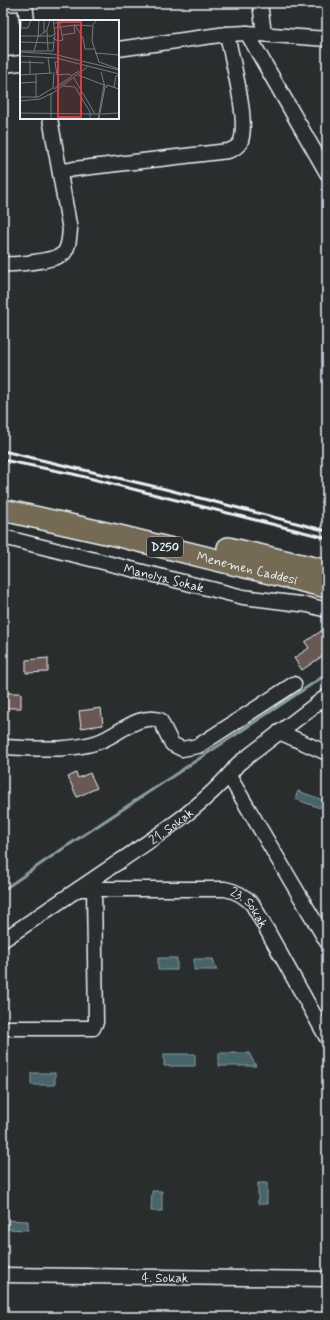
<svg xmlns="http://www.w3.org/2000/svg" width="330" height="1320" viewBox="0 0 330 1320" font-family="Mynerve,sans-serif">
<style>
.water{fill:#476569;stroke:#879da2}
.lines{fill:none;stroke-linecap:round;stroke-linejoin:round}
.stream{stroke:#879da2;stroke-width:3}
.building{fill:#6a5854;stroke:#e8f1f8}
.minor-casing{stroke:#e8f1f8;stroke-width:17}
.highway-casing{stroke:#e8f1f8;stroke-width:24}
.minor{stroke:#2a2d2e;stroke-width:14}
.highway{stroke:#746b52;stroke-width:21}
.rail{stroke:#e8f1f8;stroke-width:3}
.labels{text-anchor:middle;stroke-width:3;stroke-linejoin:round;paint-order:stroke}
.shield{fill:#2a2d2e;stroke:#afb6bb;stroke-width:1}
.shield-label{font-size:12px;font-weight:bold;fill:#e8f1f8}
.street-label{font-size:13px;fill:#e8f1f8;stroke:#2a2d2e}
.inset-river{fill:none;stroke:#476569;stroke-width:2}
.inset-road{fill:none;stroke:#767b7f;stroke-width:1}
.view{fill:#d83c3d;fill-opacity:0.15;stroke:#d83c3d;stroke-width:2}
.inset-edge{fill:none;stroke:#e8f1f8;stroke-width:2}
</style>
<rect width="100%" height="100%" fill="#2a2d2e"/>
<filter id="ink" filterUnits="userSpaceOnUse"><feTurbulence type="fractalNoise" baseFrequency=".025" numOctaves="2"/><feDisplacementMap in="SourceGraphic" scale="8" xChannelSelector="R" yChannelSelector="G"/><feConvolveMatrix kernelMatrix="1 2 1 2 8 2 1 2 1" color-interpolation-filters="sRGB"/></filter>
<g filter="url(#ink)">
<path class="water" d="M 298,791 L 323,800 L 320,808 L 295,799 Z
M 158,958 L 177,958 L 177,970 L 158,970 Z
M 194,959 L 213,959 L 217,970 L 194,970 Z
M 219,1053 L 249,1053 L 256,1066 L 219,1066 Z
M 164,1054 L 195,1054 L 195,1066 L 164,1066 Z
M 31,1073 L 55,1073 L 55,1085 L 31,1085 Z
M 258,1183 L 267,1183 L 267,1204 L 258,1204 Z
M 152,1191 L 162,1191 L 162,1211 L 151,1211 Z
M 4,1220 L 28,1221 L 28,1230 L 4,1229 Z"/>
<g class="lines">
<path class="stream" d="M 3,890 L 61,850 L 327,674"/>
</g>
<path class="building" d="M 327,627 L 327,653 L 302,670 L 294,658 L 309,648 L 305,642 Z
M 48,658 L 48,672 L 26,673 L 26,660 Z
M 3,693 L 21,693 L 21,708 L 3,708 Z
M 101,708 L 103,725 L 81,728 L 79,711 Z
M 76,773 L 78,778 L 90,773 L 97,788 L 77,797 L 68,777 Z"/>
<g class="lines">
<defs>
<g id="minor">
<path d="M 25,3 L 27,21"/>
<path d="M 260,3 L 264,34"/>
<path d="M 3,4 L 21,3"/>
<path d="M 247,33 L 327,173"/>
<path d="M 118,49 L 227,34 L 247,33 L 327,39"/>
<path d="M 3,65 L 21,63"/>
<path d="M 60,172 L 74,169 L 228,151 C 232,150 237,147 240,143 C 250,124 231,56 227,34"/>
<path d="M 3,264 C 14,265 56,261 64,253 C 69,247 69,238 70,230 L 50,118"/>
<path id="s1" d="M 3,537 L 243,597 L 308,605 L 327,610"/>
<path d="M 279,732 L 327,753"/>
<path d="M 3,747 C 34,748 68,752 98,742 C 118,735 138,713 160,720 L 172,744 L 182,749 L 198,746 L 294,684"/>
<path d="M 229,776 L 327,942"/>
<path id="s2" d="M 79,889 L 225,889 C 236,891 245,896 253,905 L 327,1038"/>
<path id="s3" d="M 3,940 C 40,915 77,890 114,865 C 156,837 207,804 238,764 L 327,696"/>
<path d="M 3,1028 L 93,1028 L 96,1022 L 94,889"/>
<path id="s4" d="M 3,1275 L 327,1279"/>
</g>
<g id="highway">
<path id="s5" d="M 3,510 L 119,536 L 327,587"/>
<path d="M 228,548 L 327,571"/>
</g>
</defs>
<use href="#minor" class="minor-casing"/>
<use href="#highway" class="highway-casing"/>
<use href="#minor" class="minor"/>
<use href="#highway" class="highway"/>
<path class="rail" d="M 3,451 L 165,489 L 327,531
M 3,460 L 73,474 L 327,538"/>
</g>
</g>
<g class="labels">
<rect class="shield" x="147" y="537" width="36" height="20" rx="3"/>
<g class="shield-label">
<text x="165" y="551">D250</text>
</g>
<g class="street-label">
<text dy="5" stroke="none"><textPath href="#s5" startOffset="251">Menemen Caddesi</textPath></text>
<text dy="5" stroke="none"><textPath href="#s1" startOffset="166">Manolya Sokak</textPath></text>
<text dy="5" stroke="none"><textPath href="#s3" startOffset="203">21. Sokak</textPath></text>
<text dy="5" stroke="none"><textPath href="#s2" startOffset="178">23. Sokak</textPath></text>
<text dy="5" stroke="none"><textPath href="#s4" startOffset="162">4. Sokak</textPath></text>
</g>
</g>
<g transform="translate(20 20)">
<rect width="99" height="99" fill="#2a2d2e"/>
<path class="inset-river" d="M 34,69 L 51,57"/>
<path class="inset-road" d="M 33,3 L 56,2M 55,5 L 63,18 L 65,29 L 74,29M 73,6 L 72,21 L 79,42 L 99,49M 0,8 L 8,8 L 11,0M 34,8 L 55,5 L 72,6 L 77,0M 27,11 L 28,30M 24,13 L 24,0M 42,15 L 55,13 L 54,5M 0,16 L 32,16 L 35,13 L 33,0M 0,16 L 2,0M 18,17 L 19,0M 33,18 L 38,21 L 43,20 L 39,0M 0,22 L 34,23M 0,31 L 33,31 L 35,13M 14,31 L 18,17 L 27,10 L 30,0M 0,32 L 33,34 L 99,50M 75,33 L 99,35M 0,36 L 36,38 L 99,54M 28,38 L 30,53M 39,41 L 35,42 L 37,55 L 49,54 L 51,56 L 59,51M 0,42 L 24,43M 10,54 L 10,40M 0,55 L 32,53M 58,55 L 84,65 L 78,99M 54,58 L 75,94M 0,63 L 17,62M 43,66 L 55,67 L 70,92 L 70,99M 94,67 L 96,56 L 99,55M 86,68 L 87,65 L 99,69M 31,73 L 31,99M 0,77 L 18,77 L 33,68 L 34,52M 16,78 L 16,54M 0,81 L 20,79 L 33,73 L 67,47M 0,93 L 79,94M 81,94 L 99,93M 79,99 L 85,67 L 81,52"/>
<path class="view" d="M 38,2 L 61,2 L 61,97 L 38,97 Z"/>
<rect width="99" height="99" class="inset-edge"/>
</g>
<rect width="330" height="1320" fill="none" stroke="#2a2d2e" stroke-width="16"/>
<rect x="8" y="8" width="314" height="1304" fill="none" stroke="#e8f1f8" stroke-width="1.5" filter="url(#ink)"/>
</svg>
